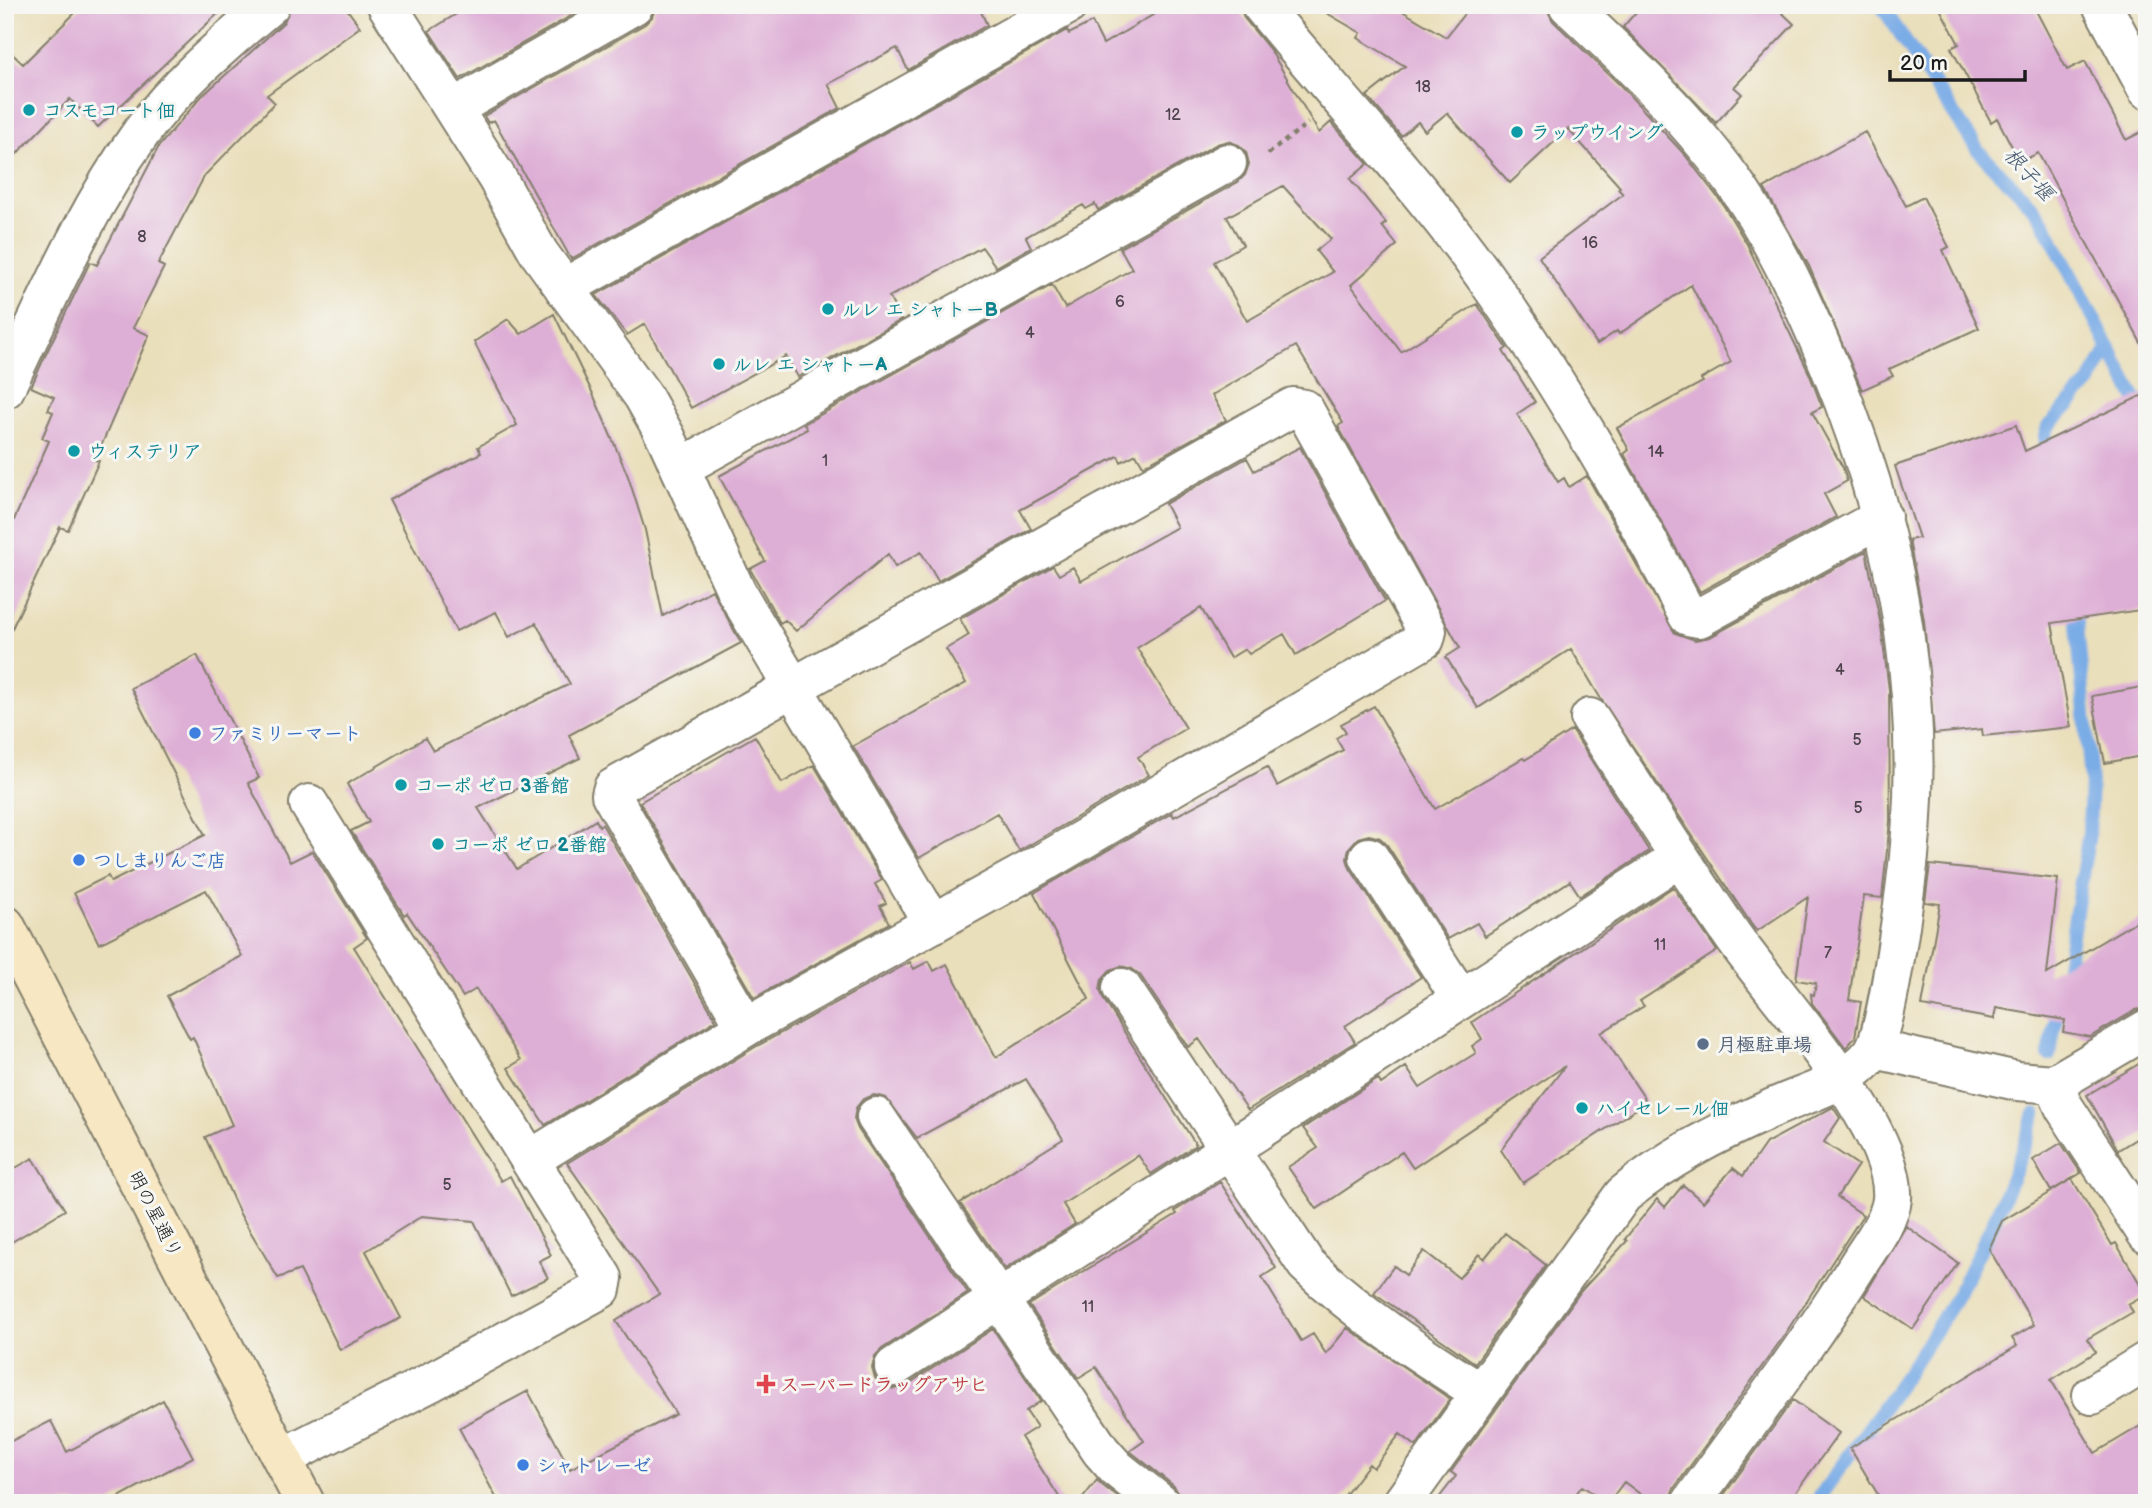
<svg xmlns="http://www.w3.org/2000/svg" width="2152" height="1508" viewBox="0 0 2152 1508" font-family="'Balsamiq Sans','Klee One',sans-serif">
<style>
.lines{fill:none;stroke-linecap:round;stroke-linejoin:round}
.stream{stroke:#7aace6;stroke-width:14}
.building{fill:#deafd6;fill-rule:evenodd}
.street-casing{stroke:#837e6c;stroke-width:42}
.secondary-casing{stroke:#837e6c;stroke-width:42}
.path{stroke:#837e6c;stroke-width:4.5;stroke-dasharray:5 5;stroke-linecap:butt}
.street{stroke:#fff;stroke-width:38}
.secondary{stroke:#f7e8c3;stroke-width:38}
.culture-dot{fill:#0f9aa8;stroke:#f6f6f2;stroke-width:2.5}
.shop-dot{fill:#3f7fe0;stroke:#f6f6f2;stroke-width:2.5}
.service-dot{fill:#5c6f8a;stroke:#f6f6f2;stroke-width:2.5}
.health-dot{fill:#e0444e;stroke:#f6f6f2;stroke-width:2.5}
.labels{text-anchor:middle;stroke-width:6;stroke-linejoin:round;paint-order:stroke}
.number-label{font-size:16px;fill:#4c414a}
.culture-label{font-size:19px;font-weight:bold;fill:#0d838f;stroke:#f6f6f2;text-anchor:start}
.shop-label{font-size:19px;font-weight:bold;fill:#366cbe;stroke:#f6f6f2;text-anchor:start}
.service-label{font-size:19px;font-weight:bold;fill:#4e5e75;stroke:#f6f6f2;text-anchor:start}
.street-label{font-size:19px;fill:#1c1c1c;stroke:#f6f6f2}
.health-label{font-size:19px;font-weight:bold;fill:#be3a42;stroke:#f6f6f2;text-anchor:start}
.water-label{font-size:21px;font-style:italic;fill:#42566d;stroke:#f6f6f2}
</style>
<rect width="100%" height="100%" fill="#f6f6f2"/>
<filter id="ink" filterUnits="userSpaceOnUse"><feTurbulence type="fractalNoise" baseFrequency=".0143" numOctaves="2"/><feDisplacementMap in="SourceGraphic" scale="14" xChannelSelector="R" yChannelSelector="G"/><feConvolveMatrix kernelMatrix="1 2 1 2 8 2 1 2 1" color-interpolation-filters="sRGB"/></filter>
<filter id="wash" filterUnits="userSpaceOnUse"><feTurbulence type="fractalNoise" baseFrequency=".00686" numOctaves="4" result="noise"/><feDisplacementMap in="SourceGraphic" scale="28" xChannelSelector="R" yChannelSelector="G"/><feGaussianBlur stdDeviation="1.57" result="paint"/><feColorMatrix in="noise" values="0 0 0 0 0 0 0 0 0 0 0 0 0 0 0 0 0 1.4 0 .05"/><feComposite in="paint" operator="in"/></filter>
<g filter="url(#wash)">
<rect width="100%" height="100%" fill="#eadfbb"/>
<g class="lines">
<path class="stream" d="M 1881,5 L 1978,150 C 2000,176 2025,194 2044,223 L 2143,413
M 2048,459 L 2045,436 L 2048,427 L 2090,382 L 2109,347
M 2065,978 L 2089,833 L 2091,780 L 2075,602
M 2049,1055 L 2060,1001
M 1815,1503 C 1867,1429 1924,1356 1967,1276 C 1994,1224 2017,1169 2035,1114"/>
</g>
<g id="blocks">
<path class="building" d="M 83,5 L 227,5 L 98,127 L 70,99 L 5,166 L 5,47 L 23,64 Z
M 291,5 L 344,5 L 360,27 L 267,95 L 275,103 L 205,175 L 158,264 L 164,267 L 133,328 L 149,335 L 95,460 L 99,461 L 68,530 L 60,527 L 5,643 L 5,516 L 14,520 L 49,441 L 42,438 L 53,412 L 48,410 L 54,397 L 31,387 L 45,356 L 90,262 L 97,265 L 159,146 L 201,97 L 284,22 Z
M 471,5 L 590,5 L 460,79 L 429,31 Z
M 656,5 L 978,5 L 987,25 L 908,70 L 897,48 L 828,84 L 840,108 L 571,259 L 494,120 L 488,123 L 484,116 L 645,24 L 652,17 Z
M 1170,5 L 1240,5 L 1244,18 L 1271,51 L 1319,133 L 1331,122 L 1368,164 L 1350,179 L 1386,223 L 1382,226 L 1397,245 L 1351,285 L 1401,352 L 1477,304 L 1507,348 L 1503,351 L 1535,402 L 1517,414 L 1558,482 L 1564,478 L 1569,487 L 1587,476 L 1675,633 L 1695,640 L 1710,637 L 1866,551 L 1881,626 L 1889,690 L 1890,821 L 1882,898 L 1864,896 L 1849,1000 L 1861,1002 L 1855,1037 L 1846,1048 L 1812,1003 L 1811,994 L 1814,995 L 1816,983 L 1796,980 L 1808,897 L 1757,931 L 1754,928 L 1601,699 L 1571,649 L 1478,708 L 1446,657 L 1460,648 L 1338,426 L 1343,423 L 1296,346 L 1212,395 L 1226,420 L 1143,466 L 1136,454 L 1121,462 L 1118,456 L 1020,510 L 1031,529 L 938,581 L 921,552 L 895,567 L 888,554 L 796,631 L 785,620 L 780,623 L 750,569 L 765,561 L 719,476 L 807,429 L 804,424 L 1052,285 L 1065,308 L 1132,269 L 1120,248 L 1238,182 L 1245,175 L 1249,164 L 1246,152 L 1239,145 L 1228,141 L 1217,144 L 1098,210 L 1095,204 L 1086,209 L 1083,205 L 1026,237 L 1031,247 L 996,267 L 982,247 L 889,297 L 901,320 L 798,377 L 786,356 L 691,408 L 645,324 L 627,335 L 596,295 L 1067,30 L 1069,34 L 1092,22 L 1103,44 ZM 1283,186 L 1331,239 L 1316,251 L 1333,272 L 1247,321 L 1214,262 L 1243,245 L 1227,217 Z
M 1313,5 L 1392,5 L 1446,37 L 1471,5 L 1543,5 L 1547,9 L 1553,21 L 1621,86 L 1685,155 L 1722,203 L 1747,244 L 1809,373 L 1822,407 L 1812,412 L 1843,468 L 1847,481 L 1824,494 L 1836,517 L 1700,592 L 1624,454 L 1629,450 L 1617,428 L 1703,382 L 1701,379 L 1731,362 L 1691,285 L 1619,334 L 1617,331 L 1597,344 L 1539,257 L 1623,194 L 1618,189 L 1620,187 L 1568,129 L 1510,183 L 1447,113 L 1425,131 L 1418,122 L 1401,136 L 1367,96 L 1405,66 L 1358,38 L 1361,33 Z
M 1642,5 L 1774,5 L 1794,24 L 1734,87 L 1742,94 L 1716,123 L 1623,27 Z
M 1938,5 L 2033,5 L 2067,70 L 2085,61 L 2126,140 L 2147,129 L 2147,354 L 2038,153 L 2020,162 L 1997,118 L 1991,122 L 1951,48 L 1959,44 Z
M 1865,132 L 1906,206 L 1923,197 L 1949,247 L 1943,250 L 1979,328 L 1889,369 L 1893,376 L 1862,390 L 1809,266 L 1764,188 Z
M 554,314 L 593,394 L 628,476 L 645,530 L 663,616 L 712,590 L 741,643 L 569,735 L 580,758 L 478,808 L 517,869 L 596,820 L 599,826 L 602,824 L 716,1020 L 545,1125 L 508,1068 L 521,1060 L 476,989 L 463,997 L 407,913 L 404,915 L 351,831 L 369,822 L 347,784 L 425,738 L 433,751 L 570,684 L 536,623 L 509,637 L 496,612 L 456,631 L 389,500 L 481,453 L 478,447 L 517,425 L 474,342 L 508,319 L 521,334 Z
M 2147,393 L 2147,609 L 2052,623 L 2071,727 L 1983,736 L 1982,729 L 1934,734 L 1924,620 L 1909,540 L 1919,538 L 1895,466 L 2016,425 L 2025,451 Z
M 1300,447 L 1385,601 L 1296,655 L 1284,634 L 1249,654 L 1245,649 L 1230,658 L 1201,608 L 1137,648 L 1186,728 L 1138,757 L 1149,775 L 1019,851 L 997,813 L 919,858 L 853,746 L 966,683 L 946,649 L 969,635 L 960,619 L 1053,566 L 1059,575 L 1073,567 L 1081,581 L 1177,527 L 1165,504 L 1247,458 L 1254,471 Z
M 197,655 L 259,778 L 248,783 L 290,862 L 312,851 L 367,938 L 354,947 L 501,1181 L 510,1176 L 551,1255 L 539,1261 L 548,1278 L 511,1296 L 474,1221 L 422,1216 L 366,1251 L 401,1318 L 340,1350 L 300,1270 L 278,1278 L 240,1214 L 205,1137 L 232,1125 L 193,1037 L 190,1039 L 167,996 L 242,956 L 206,890 L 99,944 L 74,893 L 108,876 L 111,882 L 205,835 L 131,688 Z
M 2147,686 L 2147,755 L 2105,763 L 2092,696 Z
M 1374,706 L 1435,809 L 1523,758 L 1525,760 L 1572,730 L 1649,851 L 1580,896 L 1570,881 L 1485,936 L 1477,923 L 1448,939 L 1387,845 L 1380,838 L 1369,835 L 1358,838 L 1349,848 L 1347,859 L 1350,868 L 1421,977 L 1345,1026 L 1355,1042 L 1248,1110 L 1199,1039 L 1188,1047 L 1140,975 L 1132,969 L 1121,966 L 1110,970 L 1102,979 L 1100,990 L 1104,1000 L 1196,1145 L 1151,1174 L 1138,1155 L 1063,1204 L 1075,1224 L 1005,1269 L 960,1203 L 1063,1139 L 1026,1079 L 917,1138 L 886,1098 L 874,1095 L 863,1099 L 856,1108 L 854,1119 L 858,1129 L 968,1293 L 882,1349 L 875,1356 L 872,1367 L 875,1378 L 885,1387 L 894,1389 L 905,1386 L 993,1329 L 1041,1401 L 1026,1411 L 1037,1427 L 1021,1437 L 1063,1503 L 499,1503 L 459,1428 L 528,1391 L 570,1469 L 676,1414 L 616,1321 L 659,1294 L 567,1163 L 757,1046 L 910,962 L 914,969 L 929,961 L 934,971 L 947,964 L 996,1057 L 1089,999 L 1034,893 L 1172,813 L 1174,817 L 1267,767 L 1277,786 L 1343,750 L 1336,738 L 1346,732 L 1341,724 Z
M 755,736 L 782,783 L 814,765 L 882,880 L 875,884 L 886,903 L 880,906 L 889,923 L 754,998 L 640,802 Z
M 1930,865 L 2058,879 L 2047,974 L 2147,915 L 2147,1007 L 2136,1010 L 2090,1037 L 2063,1032 L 2065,1020 L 1996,1008 L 1994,1019 L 1922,1006 L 1940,904 L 1925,902 Z
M 1673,887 L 1717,951 L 1640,1001 L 1644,1006 L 1601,1033 L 1647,1102 L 1523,1183 L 1501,1150 L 1565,1066 L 1413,1168 L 1402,1152 L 1317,1209 L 1288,1167 L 1318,1148 L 1303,1128 L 1378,1079 L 1381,1084 L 1406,1067 L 1420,1088 L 1476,1053 L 1472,1046 L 1482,1039 L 1472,1022 Z
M 2147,1059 L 2147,1132 L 2118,1150 L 2087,1095 Z
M 1833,1107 L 1840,1118 L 1824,1142 L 1858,1165 L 1837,1197 L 1863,1215 L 1781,1340 L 1673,1490 L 1669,1503 L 1652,1503 L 1624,1482 L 1608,1503 L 1582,1486 L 1569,1503 L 1435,1503 L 1456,1476 L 1451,1472 L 1581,1291 L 1627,1241 L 1625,1239 L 1657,1199 L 1665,1207 L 1683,1185 L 1703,1202 L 1733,1168 L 1743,1176 L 1766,1143 Z
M 2061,1143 L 2081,1173 L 2051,1191 L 2033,1160 Z
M 33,1158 L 65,1210 L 5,1246 L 5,1174 Z
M 2072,1179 L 2112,1245 L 2116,1243 L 2146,1294 L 2128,1304 L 2133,1312 L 2087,1339 L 2096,1352 L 2051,1380 L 2095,1453 L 2147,1422 L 2147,1503 L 1883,1503 L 1850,1448 L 2017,1346 L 2012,1338 L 2034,1325 L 1989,1249 L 2002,1221 Z
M 1220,1182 L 1276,1268 L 1262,1277 L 1301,1341 L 1313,1334 L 1326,1354 L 1347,1328 L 1450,1399 L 1416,1446 L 1400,1434 L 1373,1468 L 1369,1464 L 1339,1503 L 1181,1503 L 1174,1486 L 1130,1451 L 1144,1441 L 1096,1367 L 1078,1378 L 1029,1305 L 1177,1214 L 1175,1211 Z
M 1906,1226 L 1958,1263 L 1913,1329 L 1864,1296 Z
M 1505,1233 L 1546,1265 L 1475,1363 L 1374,1293 L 1394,1266 L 1406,1275 L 1424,1251 L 1459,1278 L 1479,1254 L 1484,1259 Z
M 163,1400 L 193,1457 L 108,1503 L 5,1503 L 5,1444 L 51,1421 L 67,1452 Z
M 1793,1400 L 1839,1433 L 1788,1503 L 1718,1503 Z
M 1097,1480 L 1102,1485 L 1125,1503 L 1079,1503 Z"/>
</g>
</g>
<g filter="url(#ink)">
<use href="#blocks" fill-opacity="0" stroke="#837e6c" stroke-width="2"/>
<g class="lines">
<defs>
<path id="street" d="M 387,5 L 497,178 L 539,253 L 643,396 L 666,437 L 737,593 L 933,924
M 1261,5 C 1337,98 1421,186 1490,284 C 1565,390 1628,501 1688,616 L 1699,618 L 1882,517
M 2102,5 L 2147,89
M 454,108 L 634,5
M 564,288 L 1068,5
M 5,389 C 47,301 84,212 141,133 C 176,84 224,44 270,5
M 680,468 L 1227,163
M 1590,718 C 1637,791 1683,864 1732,935 C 1773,995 1898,1127 1892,1199 C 1890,1219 1872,1243 1861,1260 C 1809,1344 1748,1423 1691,1503
M 1369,857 L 1461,999
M 1122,988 L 1306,1264 C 1358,1314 1420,1354 1481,1393
M 1875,1049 L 2017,1081 L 2054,1084 L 2147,1029
M 2054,1084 L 2064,1107 L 2147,1234
M 876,1117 L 1101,1451 L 1116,1468 L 1160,1503
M 531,1159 L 746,1027 L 1046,861 L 1425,639 L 1427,631 L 1304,409 L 1293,407 L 613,788 L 611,795 L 746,1027
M 894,1367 L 1680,857
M 2092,1395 L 2147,1361
M 282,1458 L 431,1382 L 601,1289 L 603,1278 L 309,804
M 1402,1503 L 1623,1195 C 1666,1159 1715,1134 1766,1111 C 1803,1093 1846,1086 1872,1053 C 1886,1033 1901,920 1905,890 C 1930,709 1899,533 1829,365 C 1804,304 1777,246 1740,191 C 1693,122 1629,62 1568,5"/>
<path id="secondary" d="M 5,925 L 305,1503"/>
</defs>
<use href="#street" class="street-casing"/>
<use href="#secondary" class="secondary-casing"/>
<path class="path" d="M 1268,154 L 1308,123"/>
<use href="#street" class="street"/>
<use href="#secondary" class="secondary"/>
</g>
</g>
<g class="culture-dot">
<circle cx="29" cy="110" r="7"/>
<circle cx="1517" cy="132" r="7"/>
<circle cx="828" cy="309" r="7"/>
<circle cx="719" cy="364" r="7"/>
<circle cx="74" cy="451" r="7"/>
<circle cx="401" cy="785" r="7"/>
<circle cx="438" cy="844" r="7"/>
<circle cx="1582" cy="1108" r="7"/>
</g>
<g class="shop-dot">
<circle cx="195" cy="733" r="7"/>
<circle cx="79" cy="860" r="7"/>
<circle cx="523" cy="1465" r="7"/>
</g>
<circle class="service-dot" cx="1703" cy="1044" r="7"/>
<path class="health-dot" d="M762.5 1373.5h7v7h7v7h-7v7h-7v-7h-7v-7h7z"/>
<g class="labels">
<g class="number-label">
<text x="1423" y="92">18</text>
<text x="1173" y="120">12</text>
<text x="142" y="242">8</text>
<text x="1590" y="248">16</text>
<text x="1120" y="307">6</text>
<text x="1030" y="338">4</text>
<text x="1656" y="457">14</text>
<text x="825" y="466">1</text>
<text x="1840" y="675">4</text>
<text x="1857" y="745">5</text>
<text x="1858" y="813">5</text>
<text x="1660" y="950">11</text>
<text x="1828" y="958">7</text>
<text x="447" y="1190">5</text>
<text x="1088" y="1312">11</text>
</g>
<g class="culture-label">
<text x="43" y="117">コスモコート佃</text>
<text x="1531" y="139">ラップウイング</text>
<text x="842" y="316">ルレ エ シャトーB</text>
<text x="733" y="371">ルレ エ シャトーA</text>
<text x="88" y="458">ウィステリア</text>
<text x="415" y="792">コーポ ゼロ 3番館</text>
<text x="452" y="851">コーポ ゼロ 2番館</text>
<text x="1596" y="1115">ハイセレール佃</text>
</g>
<g class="shop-label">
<text x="209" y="740">ファミリーマート</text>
<text x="93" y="867">つしまりんご店</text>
<text x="537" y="1472">シャトレーゼ</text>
</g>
<g class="service-label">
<text x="1717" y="1051">月極駐車場</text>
</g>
<g class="street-label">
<text transform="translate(156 1214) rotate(63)" y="7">明の星通り</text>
</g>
<g class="health-label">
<text x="780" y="1391">スーパードラッグアサヒ</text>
</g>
<g class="water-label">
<text transform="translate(2029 174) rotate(48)" y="7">根子堰</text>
</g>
</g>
<rect width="2152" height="1508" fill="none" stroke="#f6f6f2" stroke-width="28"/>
<path d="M1890 70v10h135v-10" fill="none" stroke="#1c1c1c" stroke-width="3.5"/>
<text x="1900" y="70" font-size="21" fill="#1c1c1c" stroke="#f6f6f2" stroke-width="5" paint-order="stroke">20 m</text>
</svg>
